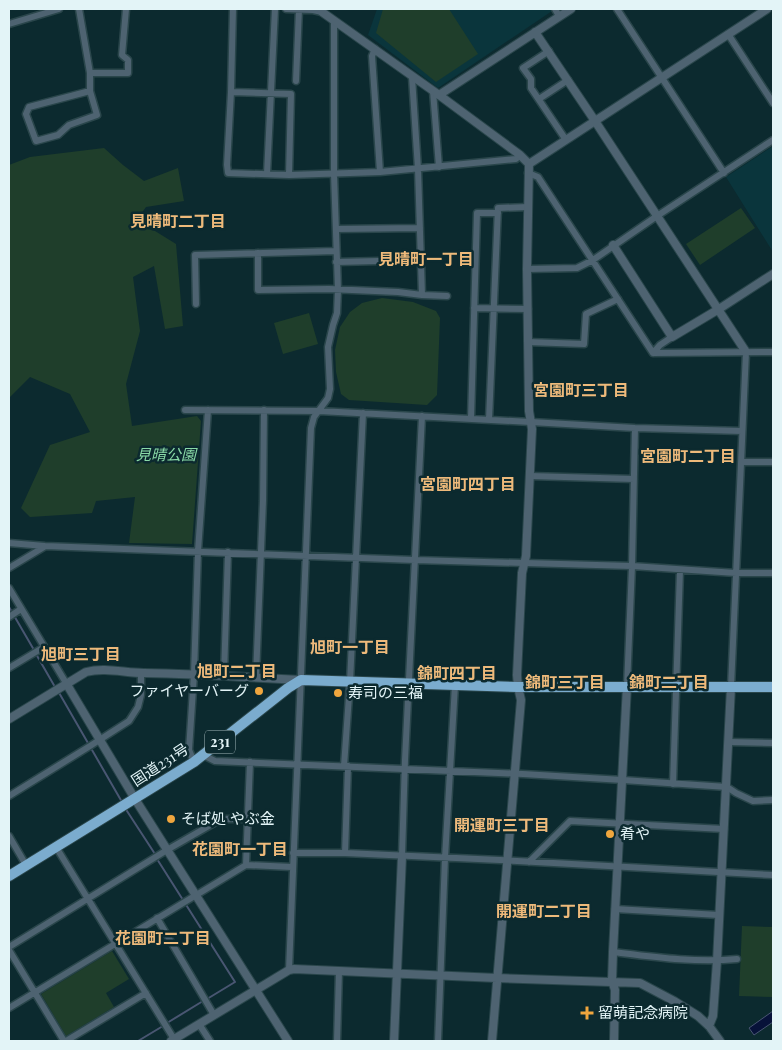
<svg xmlns="http://www.w3.org/2000/svg" width="782" height="1050" viewBox="0 0 782 1050" font-family="'Playfair Display','Noto Sans JP',serif">
<style>
.built{fill:#0a353c}
.green{fill:#1f3e2b}
.water{fill:#071239;stroke:#495672}
.lines{fill:none;stroke-linecap:round;stroke-linejoin:round}
.stream{stroke:#495672;stroke-width:2}
.minor-casing{stroke:#2a464b;stroke-width:9}
.tertiary-casing{stroke:#2a464b;stroke-width:10}
.trunk-casing{stroke:#2a464b;stroke-width:12}
.minor{stroke:#4e6371;stroke-width:6}
.tertiary{stroke:#4e6371;stroke-width:8}
.trunk{stroke:#7bacce;stroke-width:10}
.poi-dot{fill:#f0a63e;stroke:#0c2a2f;stroke-width:2}
.labels{text-anchor:middle;stroke-width:5;stroke-linejoin:round;paint-order:stroke}
.shield{fill:#0c2a2f;stroke:#a2b7bb;stroke-width:1}
.shield-label{font-size:14px;font-weight:bold;fill:#e3f4f7}
.park-label{font-size:15px;font-style:italic;fill:#8adaa7;stroke:#0c2a2f}
.poi-label{font-size:15px;fill:#e3f4f7;stroke:#0c2a2f;text-anchor:start}
.street-label{font-size:15px;fill:#e3f4f7;stroke:#0c2a2f}
.neighbourhood-label{font-size:16px;font-weight:bold;fill:#eeba7b;stroke:#0c2a2f}
</style>
<rect width="100%" height="100%" fill="#0c2a2f"/>
<path class="built" d="M 377,9 L 551,9 L 552,11 L 438,88 L 368,35 Z
M 773,146 L 773,252 L 726,177 Z"/>
<path class="green" d="M 383,9 L 449,9 L 478,54 L 436,82 L 376,33 Z
M 104,148 L 123,165 L 144,181 L 178,168 L 184,201 L 146,207 L 133,225 L 155,231 L 176,244 L 183,326 L 165,329 L 154,266 L 133,277 L 140,331 L 126,384 L 132,426 L 197,416 L 201,421 L 192,544 L 129,543 L 135,497 L 96,501 L 92,513 L 30,517 L 21,508 L 50,445 L 90,432 L 70,394 L 30,377 L 9,398 L 9,165 L 30,157 Z
M 741,208 L 755,228 L 700,265 L 686,244 Z
M 382,298 L 413,302 L 436,311 L 440,318 L 437,395 L 427,405 L 349,400 L 341,394 L 336,372 L 335,350 L 340,327 L 350,312 L 362,303 Z
M 309,313 L 318,344 L 283,354 L 274,323 Z
M 742,926 L 773,927 L 773,997 L 739,996 Z
M 112,951 L 129,979 L 106,993 L 114,1007 L 66,1036 L 41,994 Z"/>
<path class="water" d="M 773,1011 L 773,1022 L 754,1035 L 749,1028 Z"/>
<g class="lines">
<path class="stream" d="M 9,607 L 34,650
M 36,654 L 55,687
M 58,691 L 122,802
M 125,808 L 155,854
M 157,859 L 235,982 L 207,999
M 167,1023 L 203,1001
M 138,1041 L 163,1026"/>
<defs>
<path id="minor" d="M 79,9 L 90,73 L 90,91 L 97,115 L 69,125 L 58,135 L 36,141 L 26,114 L 29,107 L 90,91
M 233,9 L 231,92 L 227,165 L 228,173 L 289,175 L 380,172 L 516,159 L 520,155
M 286,9 L 313,10 L 322,12
M 555,9 L 559,16
M 617,9 L 724,173
M 9,24 L 59,9
M 728,34 L 773,103
M 375,49 L 372,56 L 380,172
M 549,51 L 523,68 L 531,79 L 531,88 L 566,140
M 90,73 L 128,73 L 128,60 L 122,55 L 126,9
M 412,77 L 418,169 L 422,295
M 296,81 L 299,9
M 433,91 L 439,167
M 231,92 L 291,94 L 289,175
M 539,99 L 568,80
M 528,173 L 538,177 L 653,353 L 773,352
M 267,174 L 275,9
M 336,229 L 420,228
M 258,253 L 258,290 L 329,289 L 398,292 L 422,295 L 447,296
M 336,262 L 421,260
M 527,269 L 577,268 L 593,260 L 657,216 L 773,140
M 196,304 L 195,255 L 336,251
M 474,308 L 528,309
M 528,342 L 584,344 L 586,314 L 618,299
M 653,353 L 660,345 L 672,337
M 185,410 L 319,411 L 531,422 L 635,428 L 742,431
M 471,419 L 477,213 L 498,213
M 489,420 L 498,208 L 528,207
M 742,462 L 773,462
M 530,476 L 634,479
M 9,543 L 45,546 L 415,560 L 632,566 L 736,573 L 773,573
M 9,568 L 44,547
M 9,588 L 66,683
M 9,617 L 21,609
M 9,668 L 44,647
M 224,675 L 228,552
M 256,677 L 263,501 L 264,410
M 627,686 L 632,566 L 635,428
M 731,687 L 746,352
M 729,742 L 773,743
M 203,755 L 215,761 L 523,774 L 623,780 L 727,787 L 736,793 L 753,801 L 773,800
M 194,762 L 189,750 L 194,674 L 198,551 L 208,410
M 344,766 L 350,682 L 363,413
M 673,784 L 680,570
M 9,796 L 90,746 L 129,721 L 138,707 L 141,695 L 141,673
M 9,836 L 26,865
M 56,847 L 174,1039
M 293,853 L 345,853 L 500,860 L 773,875
M 345,853 L 348,766
M 402,856 L 405,760 L 422,416
M 529,862 L 570,821 L 724,829
M 246,865 L 250,762
M 615,909 L 719,915
M 157,918 L 214,1015
M 9,947 L 167,850 L 221,819 L 248,819
M 9,950 L 64,1041
M 613,952 C 654,957 696,963 737,959
M 289,970 L 311,428 L 314,417 L 328,398 L 330,389 L 328,347 L 333,325 L 337,313 L 338,290 L 334,174 L 334,21
M 9,1008 L 246,865 L 292,867
M 199,1024 L 210,1041
M 66,1041 L 146,993
M 337,1041 L 339,971
M 438,1041 L 445,858 L 455,685"/>
<path id="tertiary" d="M 322,12 L 439,95 L 520,155 L 529,164
M 535,32 L 595,121 L 746,352
M 439,95 L 571,9
M 529,164 L 767,9
M 613,245 L 672,337 L 719,309 L 773,274
M 66,683 L 135,799 L 288,1041
M 9,719 L 86,672 C 105,667 125,673 144,673 C 196,674 249,677 301,680
M 709,1026 L 713,1016 L 717,961 L 731,687
M 171,1041 L 289,970 L 294,969 L 497,978 L 640,983 L 674,1001 L 698,1016 L 709,1026 L 720,1041
M 394,1041 L 402,856
M 492,1041 L 521,700 L 518,687 L 517,675 L 522,573 L 526,556 L 532,429 L 529,411 L 527,269 L 529,164
M 614,1041 L 615,990 L 612,981 L 613,952 L 627,686"/>
<path id="trunk" d="M 9,876 L 194,762 L 288,688 L 301,680 L 518,687 L 773,687"/>
</defs>
<use href="#minor" class="minor-casing"/>
<use href="#tertiary" class="tertiary-casing"/>
<use href="#trunk" class="trunk-casing"/>
<use href="#minor" class="minor"/>
<use href="#tertiary" class="tertiary"/>
<use href="#trunk" class="trunk"/>
</g>
<g class="poi-dot">
<circle cx="259" cy="691" r="5"/>
<circle cx="338" cy="693" r="5"/>
<circle cx="171" cy="819" r="5"/>
<circle cx="610" cy="834" r="5"/>
<path d="M584.5 1005.5h5v5h5v5h-5v5h-5v-5h-5v-5h5z"/>
</g>
<g class="labels">
<rect class="shield" x="205" y="730.5" width="30" height="23" rx="4"/>
<g class="shield-label">
<text x="220" y="747">231</text>
</g>
<g class="park-label">
<text x="166" y="460">見晴公園</text>
</g>
<g class="poi-label">
<text x="249" y="696" text-anchor="end">ファイヤーバーグ</text>
<text x="348" y="698">寿司の三福</text>
<text x="181" y="824">そば処 やぶ金</text>
<text x="620" y="839">肴や</text>
<text x="598" y="1018">留萌記念病院</text>
</g>
<g class="street-label">
<text transform="translate(160 765) rotate(-33)" y="5">国道231号</text>
</g>
<g class="neighbourhood-label">
<text x="178" y="227">見晴町二丁目</text>
<text x="426" y="265">見晴町一丁目</text>
<text x="581" y="396">宮園町三丁目</text>
<text x="688" y="462">宮園町二丁目</text>
<text x="468" y="490">宮園町四丁目</text>
<text x="350" y="653">旭町一丁目</text>
<text x="81" y="660">旭町三丁目</text>
<text x="237" y="677">旭町二丁目</text>
<text x="457" y="679">錦町四丁目</text>
<text x="565" y="688">錦町三丁目</text>
<text x="669" y="688">錦町二丁目</text>
<text x="502" y="831">開運町三丁目</text>
<text x="240" y="855">花園町一丁目</text>
<text x="544" y="917">開運町二丁目</text>
<text x="163" y="944">花園町二丁目</text>
</g>
</g>
<rect width="782" height="1050" fill="none" stroke="#e3f4f7" stroke-width="20"/>
</svg>
